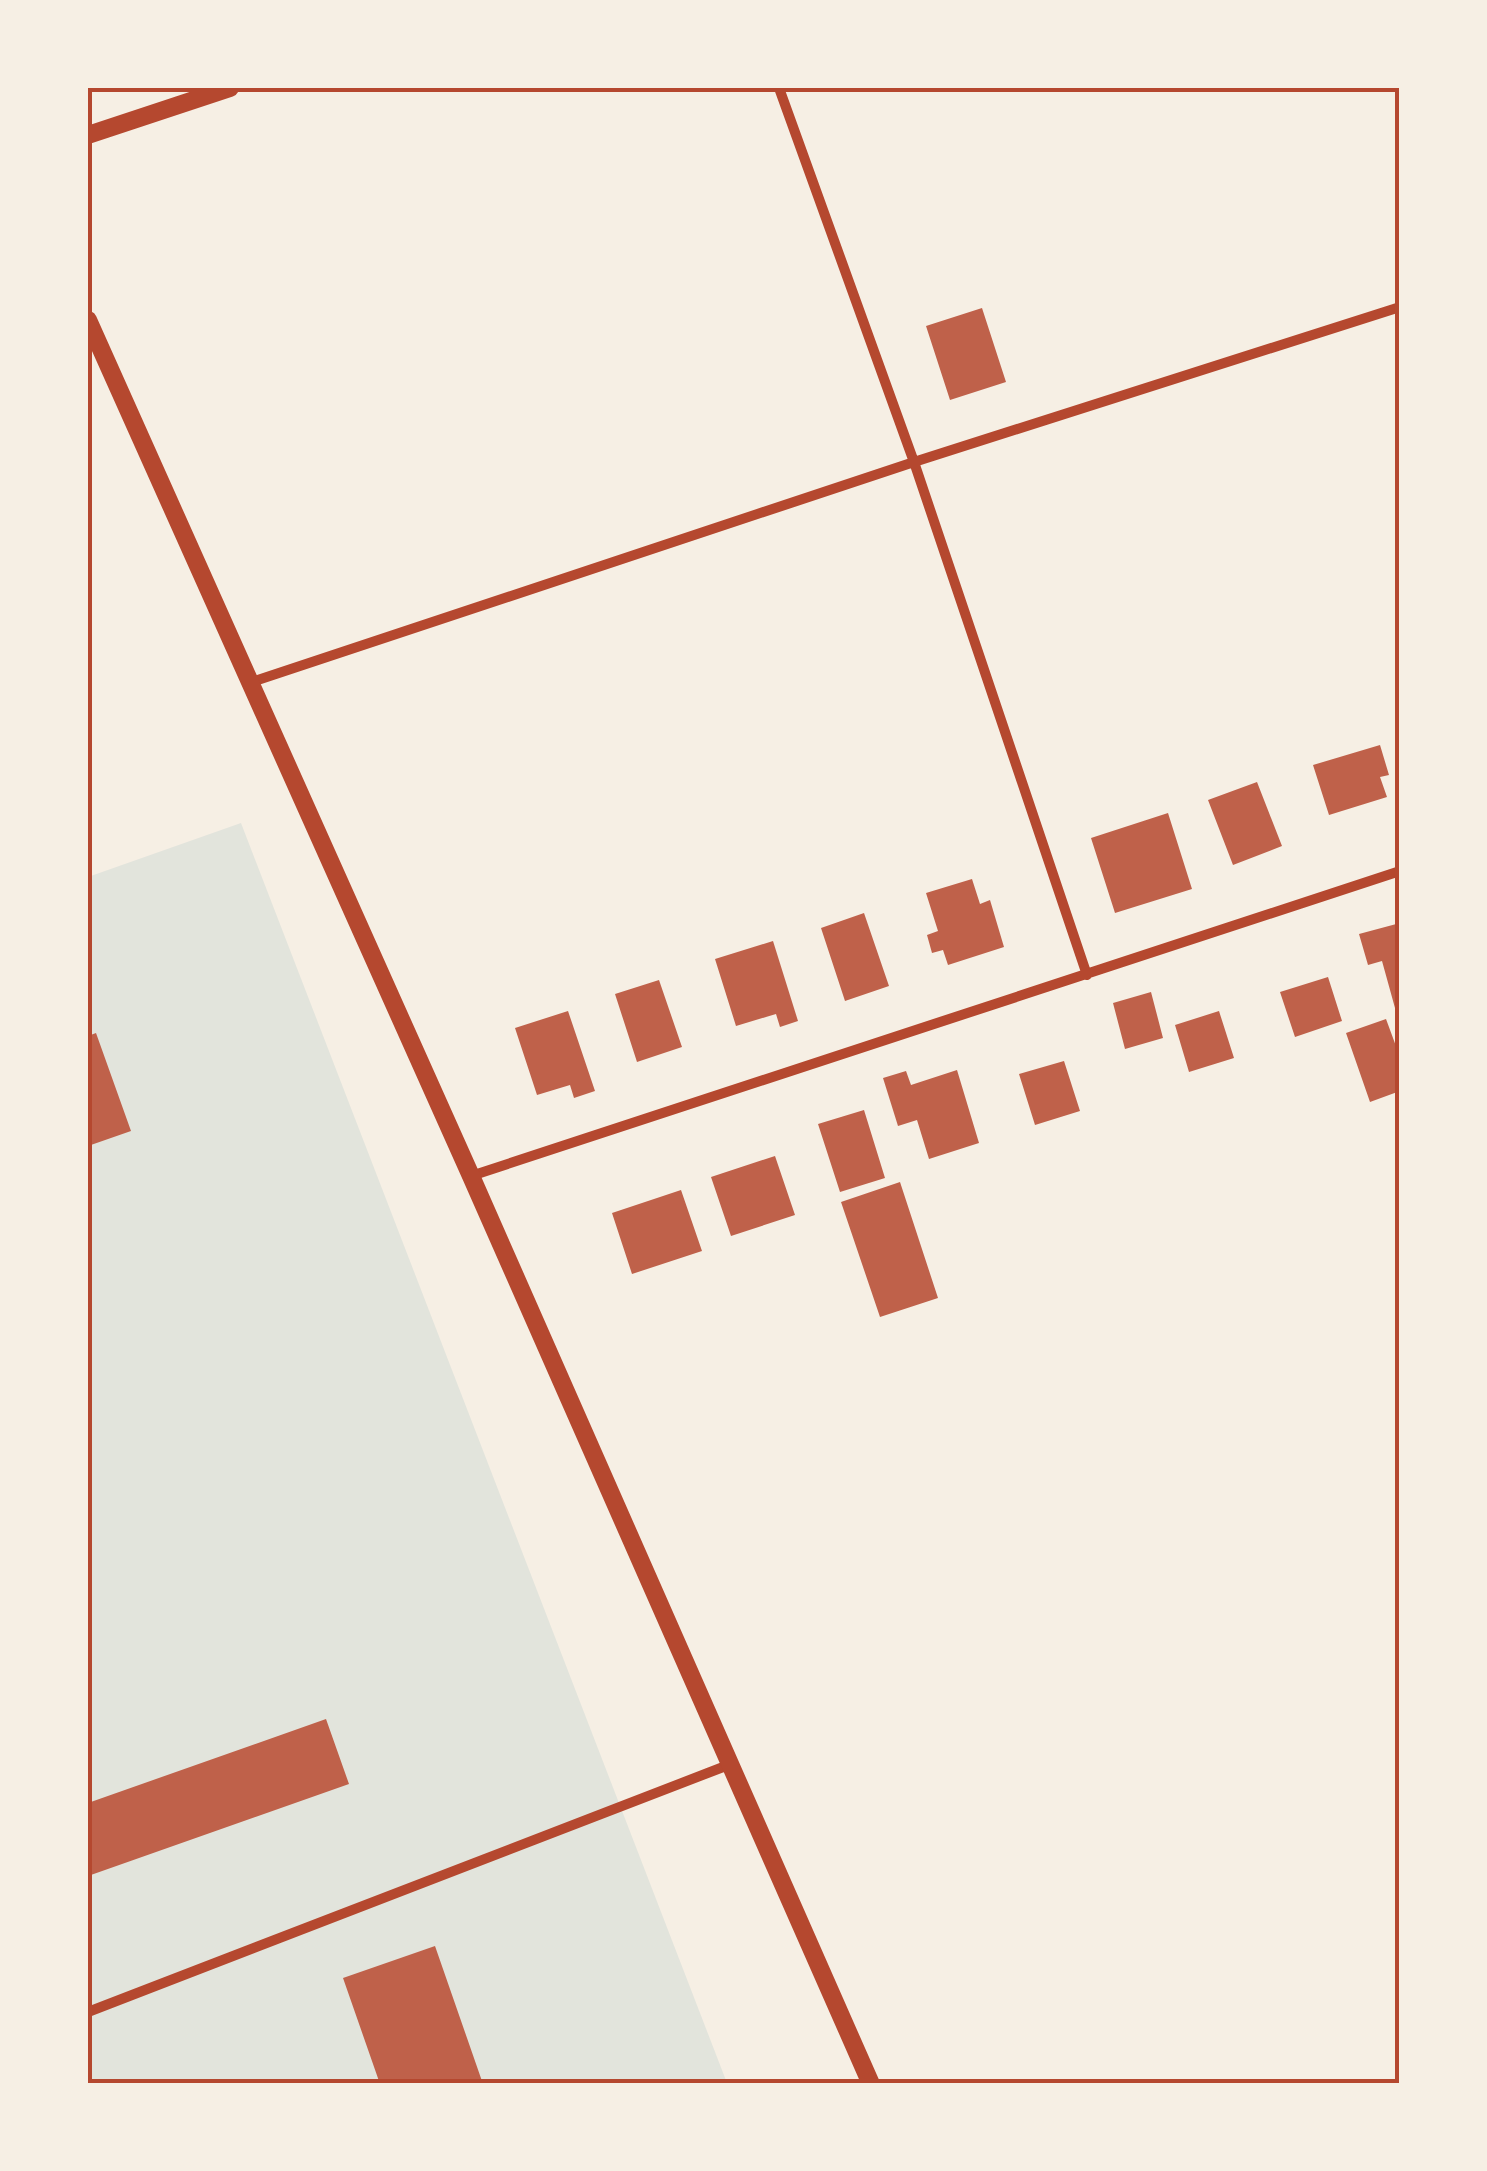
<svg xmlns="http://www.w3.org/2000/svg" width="1487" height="2171" viewBox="0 0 1487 2171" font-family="'Noto Sans',sans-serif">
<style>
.green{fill:#e2e4dc}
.building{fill:#bf614a}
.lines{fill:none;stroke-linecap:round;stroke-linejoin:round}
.minor{stroke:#b5482f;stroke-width:10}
.tertiary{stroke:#b5482f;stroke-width:18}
.neatline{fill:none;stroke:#b5482f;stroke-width:4}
</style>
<rect width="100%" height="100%" fill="#f6efe4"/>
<path class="green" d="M 241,823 L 727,2083 L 88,2083 L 88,877 Z"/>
<path class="building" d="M 982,308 L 1006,382 L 950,400 L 926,326 Z
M 1380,745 L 1389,775 L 1380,777 L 1387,797 L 1329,815 L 1313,765 Z
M 1257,782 L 1282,846 L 1233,865 L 1208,800 Z
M 1168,813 L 1192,889 L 1115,913 L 1091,838 Z
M 972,879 L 980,904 L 990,900 L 1004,947 L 948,965 L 943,950 L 932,953 L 927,935 L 938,931 L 926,893 Z
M 864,913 L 889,986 L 845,1001 L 821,928 Z
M 1400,923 L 1400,1006 L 1395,1008 L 1382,961 L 1368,965 L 1359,934 Z
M 773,941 L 798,1021 L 780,1027 L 776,1014 L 736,1026 L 715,959 Z
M 1328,977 L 1342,1021 L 1295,1037 L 1280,992 Z
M 659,980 L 682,1047 L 637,1062 L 615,994 Z
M 1151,992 L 1163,1038 L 1125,1049 L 1113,1003 Z
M 568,1011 L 595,1091 L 574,1098 L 570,1085 L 537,1095 L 515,1028 Z
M 1219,1011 L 1234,1058 L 1189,1072 L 1175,1025 Z
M 1386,1019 L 1400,1057 L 1400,1091 L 1370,1102 L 1346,1033 Z
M 96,1033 L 131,1131 L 88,1146 L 88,1036 Z
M 1064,1061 L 1080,1111 L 1035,1125 L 1019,1074 Z
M 957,1070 L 979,1143 L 929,1159 L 917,1120 L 898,1126 L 883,1078 L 906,1071 L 911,1085 Z
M 864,1110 L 885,1178 L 840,1192 L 818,1124 Z
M 775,1156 L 795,1215 L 731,1236 L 711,1177 Z
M 900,1182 L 938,1298 L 880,1317 L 841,1202 Z
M 681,1190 L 702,1251 L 632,1274 L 612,1213 Z
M 326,1719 L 349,1784 L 88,1876 L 88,1803 Z
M 435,1946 L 483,2084 L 380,2084 L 343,1978 Z"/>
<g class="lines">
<path class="minor" d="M 779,88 L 914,462 L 1087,975
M 249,683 L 914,462 L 1400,307
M 471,1176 L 1400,871
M 88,2012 L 731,1764"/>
<path class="tertiary" d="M 88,135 L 230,88
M 88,320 L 471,1176 L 871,2084"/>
</g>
<rect width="1487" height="2171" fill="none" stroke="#f6efe4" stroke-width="180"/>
<rect x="90" y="90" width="1307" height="1991" class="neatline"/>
</svg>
